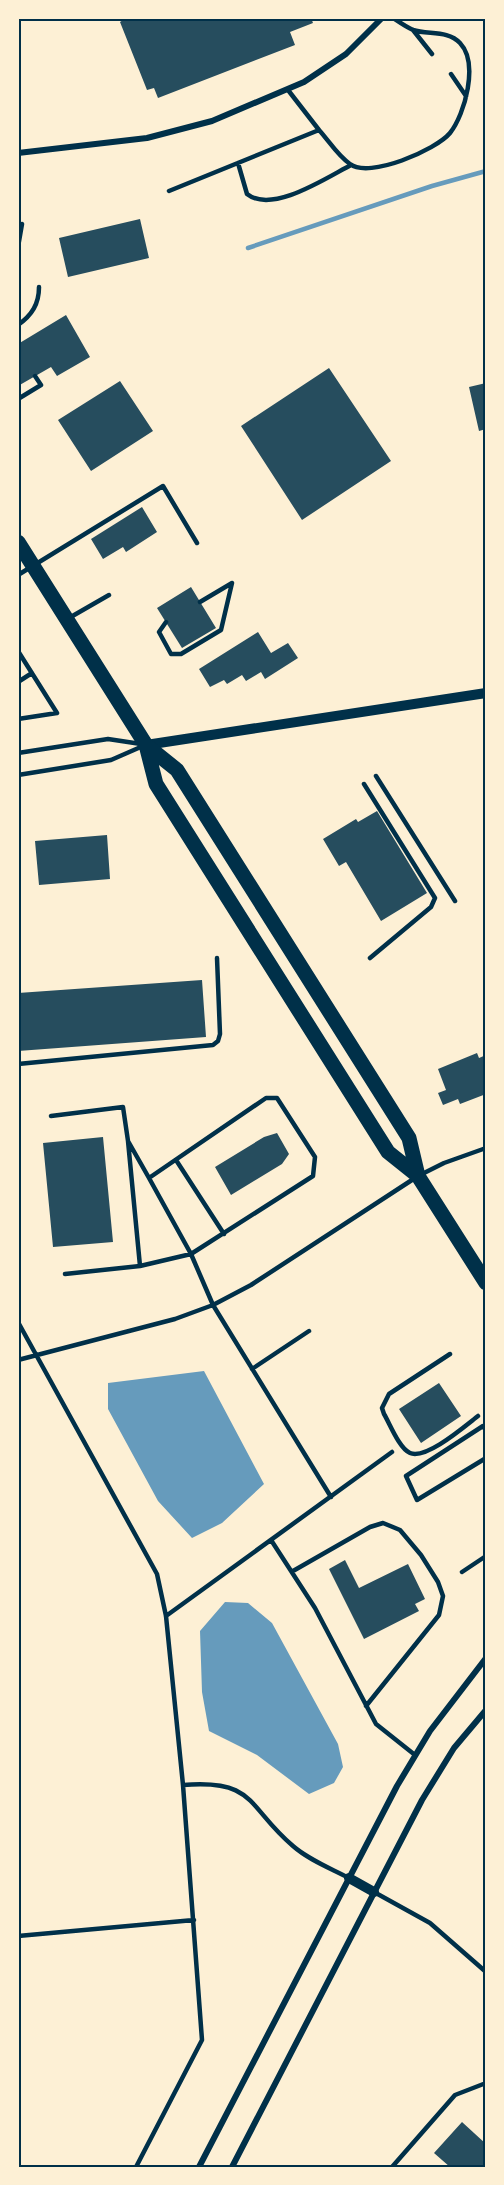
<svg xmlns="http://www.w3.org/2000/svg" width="504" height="2185" viewBox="0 0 504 2185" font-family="'IBM Plex Serif',serif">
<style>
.water{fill:#669bbc}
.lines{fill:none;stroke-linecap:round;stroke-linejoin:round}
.stream{stroke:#669bbc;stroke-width:4.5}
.building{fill:#264d5e}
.service{stroke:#003049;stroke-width:4.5}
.minor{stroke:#003049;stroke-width:6}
.tertiary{stroke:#003049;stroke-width:10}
.primary{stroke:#003049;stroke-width:15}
.neatline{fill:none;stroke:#003049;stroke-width:2}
</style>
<rect width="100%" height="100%" fill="#fdf0d5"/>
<path class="water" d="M 204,1371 L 264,1484 L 222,1523 L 192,1538 L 158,1501 L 108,1409 L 108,1383 Z
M 225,1602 L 248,1603 L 272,1623 L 338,1744 L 343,1767 L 334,1783 L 309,1794 L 257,1755 L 209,1731 L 202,1692 L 200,1631 Z"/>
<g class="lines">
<path class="stream" d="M 248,248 L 432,186 L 486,171"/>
</g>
<path class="building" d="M 126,18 L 311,18 L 313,23 L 290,32 L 295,45 L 158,98 L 154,88 L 147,90 L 120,22 Z
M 140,219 L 149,258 L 68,277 L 59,238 Z
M 66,315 L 90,357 L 57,376 L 51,367 L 18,386 L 18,344 Z
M 329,368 L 391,461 L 302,520 L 241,426 Z
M 120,381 L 153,431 L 91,471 L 58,420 Z
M 486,383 L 486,429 L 479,431 L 469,387 Z
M 142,507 L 157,532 L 126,552 L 123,547 L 103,559 L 91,539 Z
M 191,587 L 216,628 L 182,648 L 157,608 Z
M 258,632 L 271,653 L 288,643 L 298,658 L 265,679 L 261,672 L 246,681 L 242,675 L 227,684 L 224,680 L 210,687 L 199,669 Z
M 377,811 L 427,893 L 381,921 L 346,862 L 339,866 L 323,839 L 356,819 L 358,822 Z
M 107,835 L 110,879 L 39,885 L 35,841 Z
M 202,980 L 206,1037 L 18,1051 L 18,993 Z
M 477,1053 L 479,1058 L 486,1055 L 486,1094 L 460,1104 L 458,1099 L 443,1105 L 438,1093 L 446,1090 L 438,1069 Z
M 277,1133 L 289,1154 L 282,1164 L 231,1195 L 215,1167 L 264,1137 Z
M 103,1137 L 113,1242 L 53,1247 L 43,1143 Z
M 439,1383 L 461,1416 L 421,1443 L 399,1409 Z
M 345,1560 L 359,1588 L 408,1564 L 425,1599 L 415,1604 L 419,1611 L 364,1639 L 329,1569 Z
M 462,2122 L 486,2144 L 486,2167 L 450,2167 L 434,2153 Z"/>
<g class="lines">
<path class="service" d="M 413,30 L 432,54
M 451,74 L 466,96
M 319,130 C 329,141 338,156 350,164 C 369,179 436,150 450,133 C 465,114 479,63 460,43 C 448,30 428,35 413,30 C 406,27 399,22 393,18
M 238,163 L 247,194 C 272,214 326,178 351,165
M 169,191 L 319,130 L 288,90
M 18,247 L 22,224
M 18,325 C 32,315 39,304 39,287
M 18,399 L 41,385 L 35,376
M 18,575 L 163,486 L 197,543
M 69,618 L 109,595
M 166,622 L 159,632 L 171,654 L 181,654 L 221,630 L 232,583 L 200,602
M 18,651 L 57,713 L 18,719
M 18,682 L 32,673
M 18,753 L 108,739 L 141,744
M 18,775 L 111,760 L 143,746
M 376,776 L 455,901
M 364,784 L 435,898 L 431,907 L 370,958
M 18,1064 L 213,1045 L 218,1041 L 220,1034 L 217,958
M 51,1116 L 123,1107 L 128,1141 L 149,1178
M 176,1160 L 224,1234
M 422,1174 L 444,1163 L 486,1148
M 140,1266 L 191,1254 L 313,1176 L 315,1157 L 277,1098 L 266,1098 L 149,1178 L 191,1254 L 213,1305 L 331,1497
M 65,1274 L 140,1266 L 128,1141
M 18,1322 L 157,1574 L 166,1616 L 183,1785 L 202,2040 L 136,2167
M 450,1354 L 389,1394 L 382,1408 L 384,1414 C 390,1424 399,1448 410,1453 C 426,1460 465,1426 478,1416
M 18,1360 L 175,1319 L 213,1305 L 251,1285 L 415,1178
M 252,1369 L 309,1331
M 486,1430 L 483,1426 L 406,1476 L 417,1500 L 486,1458
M 271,1540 L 315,1608 L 376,1724 L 415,1755
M 293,1571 L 370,1527 L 383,1523 L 400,1530 L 421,1555 L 438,1582 L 443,1596 L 439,1615 L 366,1706
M 462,1572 L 486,1556
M 166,1616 L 392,1452
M 183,1785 C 256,1779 247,1807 293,1846 C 309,1860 330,1868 349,1878
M 374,1892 L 430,1923 L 486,1972
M 18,1936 L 194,1920
M 392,2167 L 455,2095 L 486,2083"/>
<path class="minor" d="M 18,153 L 147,138 L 212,121 L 304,82 L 346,54 L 382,18
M 199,2167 L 397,1786 L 430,1731 L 486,1658
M 232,2167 L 422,1800 L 454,1748 L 486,1710"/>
<path class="tertiary" d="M 146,745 L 486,693
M 349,1878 L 374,1892"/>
<path class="primary" d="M 18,542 L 146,745 L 156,784 L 388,1152 L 418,1176 L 486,1283
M 146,745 L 177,770 L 409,1138 L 418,1176"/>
</g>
<rect width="504" height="2185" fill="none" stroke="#fdf0d5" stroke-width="39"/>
<rect x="20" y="20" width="464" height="2146" class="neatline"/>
</svg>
